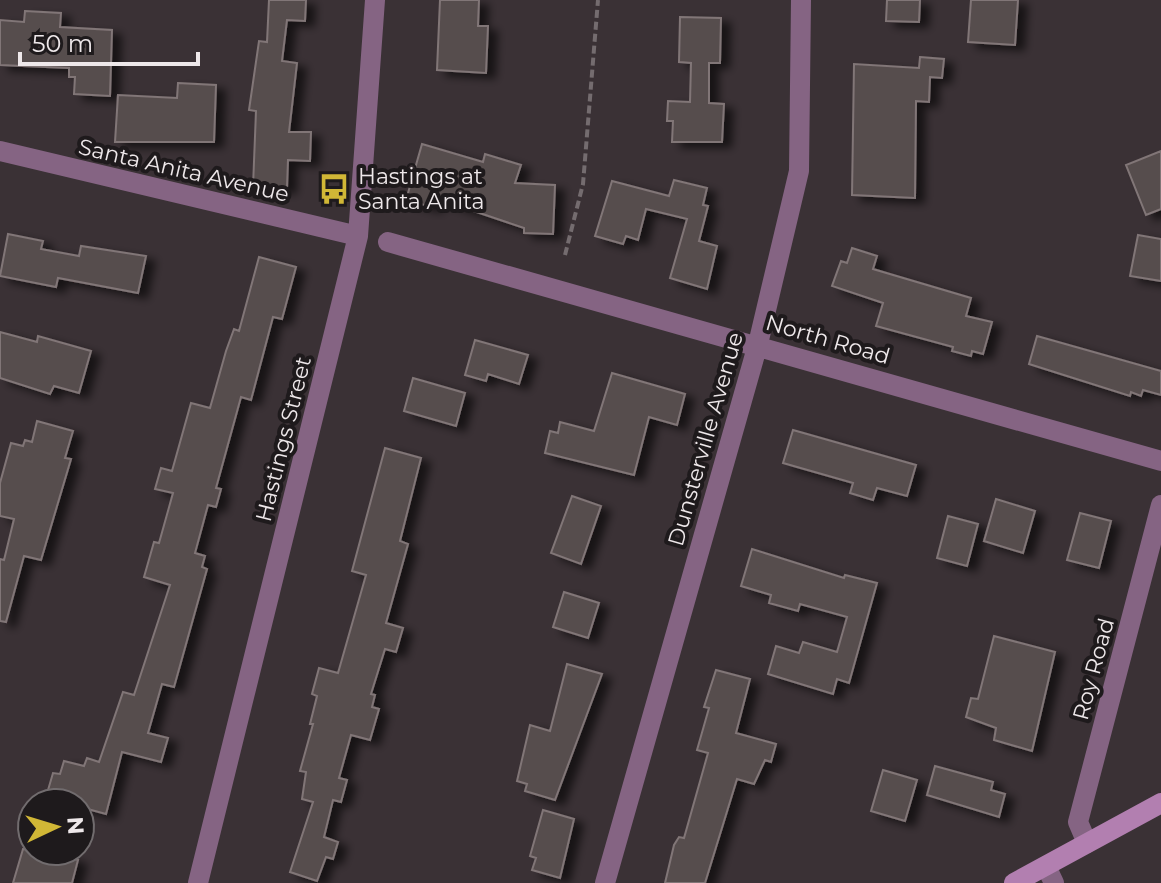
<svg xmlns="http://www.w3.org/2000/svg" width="1161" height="883" viewBox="0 0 1161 883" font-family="Montserrat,sans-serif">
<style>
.building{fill:#574d4e;stroke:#817677;stroke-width:2;filter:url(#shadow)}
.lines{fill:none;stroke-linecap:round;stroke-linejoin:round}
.path{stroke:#746c6f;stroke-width:4;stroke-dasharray:8 4;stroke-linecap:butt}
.street{stroke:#856483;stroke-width:20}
.secondary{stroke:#b27fb0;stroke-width:20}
.labels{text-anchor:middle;stroke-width:8;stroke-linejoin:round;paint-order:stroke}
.street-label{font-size:22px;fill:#eee8ea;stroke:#1e1a1c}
.poi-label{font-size:22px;fill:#eee8ea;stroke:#1e1a1c;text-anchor:start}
</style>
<defs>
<filter id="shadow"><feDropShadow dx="9" dy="5" stdDeviation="4" flood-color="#0009"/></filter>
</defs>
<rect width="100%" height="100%" fill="#3a3135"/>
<path class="building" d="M 269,0 L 306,0 L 305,21 L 287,20 L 282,61 L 297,63 L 289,132 L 311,132 L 310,161 L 288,160 L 287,188 L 253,187 L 256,111 L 249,110 L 259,41 L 267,42 Z
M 440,0 L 479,0 L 478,26 L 488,26 L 486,73 L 437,70 Z
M 887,0 L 920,0 L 919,22 L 886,21 Z
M 971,0 L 1018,0 L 1015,45 L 968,42 Z
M 25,11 L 61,13 L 60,27 L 112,30 L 110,96 L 74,94 L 75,77 L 69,77 L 69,68 L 0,65 L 0,20 L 24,22 Z
M 680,17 L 721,18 L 720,63 L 709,63 L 709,103 L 724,104 L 722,142 L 672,142 L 673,121 L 667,121 L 668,101 L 690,102 L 691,63 L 679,62 Z
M 920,57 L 944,59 L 942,78 L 930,77 L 929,102 L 916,101 L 915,198 L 852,195 L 854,64 L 919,68 Z
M 178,83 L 216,85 L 214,142 L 115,142 L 118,95 L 177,98 Z
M 422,144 L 483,162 L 485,154 L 521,165 L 515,183 L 555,185 L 553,234 L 524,233 L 524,228 L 438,199 L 432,207 L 406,200 Z
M 1161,151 L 1161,209 L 1146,215 L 1126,165 Z
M 674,180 L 707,188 L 703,205 L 708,206 L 699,241 L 717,246 L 707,289 L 670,278 L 687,219 L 646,209 L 638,240 L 626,236 L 623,244 L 595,236 L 612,181 L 669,196 Z
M 8,234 L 43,241 L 41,249 L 79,256 L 81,246 L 146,256 L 138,293 L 58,278 L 56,287 L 0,276 Z
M 1138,235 L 1161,239 L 1161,281 L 1130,276 Z
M 852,248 L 877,256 L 873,269 L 971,298 L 966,316 L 992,322 L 983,354 L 972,351 L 971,356 L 952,351 L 953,347 L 876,326 L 883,303 L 832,286 L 841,261 L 847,263 Z
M 259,257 L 296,267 L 282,319 L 273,317 L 251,400 L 241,397 L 216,488 L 221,489 L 216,507 L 208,505 L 195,553 L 205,556 L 202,567 L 207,569 L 174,687 L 162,684 L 148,733 L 168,738 L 161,762 L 122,752 L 106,814 L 80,807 L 80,803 L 46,797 L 53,773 L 60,774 L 64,761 L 84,766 L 87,758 L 99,762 L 123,692 L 134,695 L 170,585 L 144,577 L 154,542 L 159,543 L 173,493 L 155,489 L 161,468 L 172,471 L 191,403 L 210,408 L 226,351 L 234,329 L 239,331 Z
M 0,332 L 37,342 L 38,336 L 91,351 L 79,393 L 54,386 L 50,394 L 0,378 Z
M 1037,336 L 1161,371 L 1161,395 L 1143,390 L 1141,396 L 1131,392 L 1130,396 L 1029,364 Z
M 475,340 L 528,355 L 519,384 L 488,374 L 486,381 L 465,375 Z
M 612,373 L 685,394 L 677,425 L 649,417 L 634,475 L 545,453 L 550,431 L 558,433 L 560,422 L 594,431 Z
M 413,378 L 465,393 L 456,426 L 404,411 Z
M 37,421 L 73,431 L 65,458 L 71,459 L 41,560 L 24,556 L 6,622 L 0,621 L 0,559 L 4,560 L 14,519 L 0,516 L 0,483 L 11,443 L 23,446 L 25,440 L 32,442 Z
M 793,430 L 916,465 L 907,496 L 877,488 L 873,500 L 850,493 L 853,483 L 783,463 Z
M 385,448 L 421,458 L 400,541 L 408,544 L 386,623 L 403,628 L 396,652 L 385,649 L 371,694 L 375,695 L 372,707 L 379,709 L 370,740 L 351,735 L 339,778 L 347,780 L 341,802 L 333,800 L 324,837 L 338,842 L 333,859 L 326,857 L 317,881 L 290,872 L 313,802 L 302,799 L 306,772 L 300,771 L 313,724 L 310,724 L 317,696 L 312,694 L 319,668 L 338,673 L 366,575 L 352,571 Z
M 572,496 L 601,506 L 581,564 L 551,553 Z
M 996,499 L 1035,511 L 1023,553 L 984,541 Z
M 1080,513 L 1111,521 L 1099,568 L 1067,560 Z
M 948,516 L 978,524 L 967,566 L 937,558 Z
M 752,549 L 844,578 L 845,575 L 877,583 L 849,683 L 837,679 L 833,694 L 768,674 L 776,646 L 799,653 L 803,642 L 837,652 L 847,617 L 800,604 L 798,611 L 769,603 L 771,595 L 741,586 Z
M 564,592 L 599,603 L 588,638 L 553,627 Z
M 994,636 L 1055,652 L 1032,751 L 994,740 L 996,728 L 966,717 L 971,698 L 978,699 Z
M 567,664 L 602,674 L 555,800 L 525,791 L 527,784 L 517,781 L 530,725 L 550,731 Z
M 716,670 L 750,679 L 736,733 L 776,744 L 771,762 L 765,760 L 754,784 L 737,779 L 705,883 L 665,883 L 674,845 L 679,837 L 684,838 L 708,753 L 697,750 L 709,708 L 704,707 Z
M 935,766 L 993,782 L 991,790 L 1005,794 L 999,817 L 927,795 Z
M 883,770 L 917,780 L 905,821 L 871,811 Z
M 543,810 L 574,819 L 560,878 L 532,870 L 536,858 L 530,856 Z
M 23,849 L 49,851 L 78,860 L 72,883 L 13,883 Z"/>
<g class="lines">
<path class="path" d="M 565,255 L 583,184 L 598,0"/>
<path class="street" d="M 0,151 L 358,236
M 388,242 L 1161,461
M 1087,843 L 1078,822 L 1161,505
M 1046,866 L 1054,883
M 198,883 L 358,236 L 375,0
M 605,883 L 758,344 L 799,171 L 801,0"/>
<path class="secondary" d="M 1014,883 L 1161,803"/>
</g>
<defs>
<symbol id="bus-bare" viewBox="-9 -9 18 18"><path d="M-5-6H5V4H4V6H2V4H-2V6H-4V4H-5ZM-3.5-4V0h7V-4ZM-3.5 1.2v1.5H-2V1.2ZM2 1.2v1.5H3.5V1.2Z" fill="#d1b736" stroke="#1e1a1c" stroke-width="2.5" paint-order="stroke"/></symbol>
</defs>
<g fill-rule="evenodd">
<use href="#bus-bare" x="312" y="167" width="44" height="44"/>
</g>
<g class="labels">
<g class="street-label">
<text transform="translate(184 170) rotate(13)" y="8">Santa Anita Avenue</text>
<text transform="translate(828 339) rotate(16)" y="8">North Road</text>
<text transform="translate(283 439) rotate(-76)" y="8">Hastings Street</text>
<text transform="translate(705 439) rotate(-74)" y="8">Dunsterville Avenue</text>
<text transform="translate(1093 669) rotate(-75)" y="8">Roy Road</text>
</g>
<g class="poi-label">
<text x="358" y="184">Hastings at<tspan x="358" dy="25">Santa Anita</tspan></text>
</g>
</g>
<g transform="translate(56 827) rotate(86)"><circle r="38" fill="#1e1a1c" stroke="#716c6e" stroke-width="2"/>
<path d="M0-6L14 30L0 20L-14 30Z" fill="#d1b736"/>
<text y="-12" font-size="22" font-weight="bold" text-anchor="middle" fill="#eee8ea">N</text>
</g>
<path d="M20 52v12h178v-12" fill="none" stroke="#eee8ea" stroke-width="4"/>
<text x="32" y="52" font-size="24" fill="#eee8ea" stroke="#1e1a1c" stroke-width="6" paint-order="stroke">50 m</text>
</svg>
